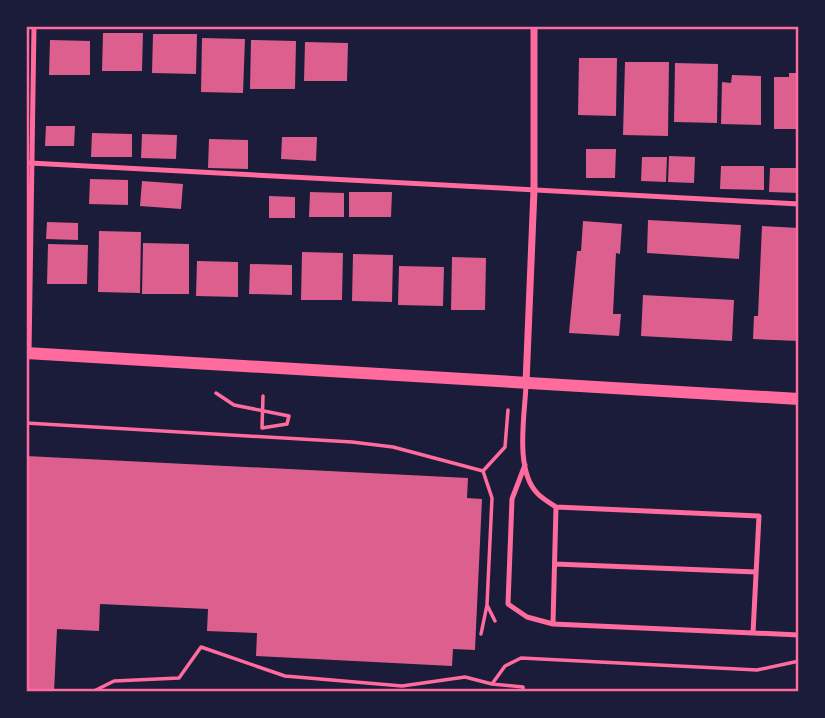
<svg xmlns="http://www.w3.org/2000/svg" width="825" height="718" viewBox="0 0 825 718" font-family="'IBM Plex Sans',sans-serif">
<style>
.building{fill:#dd5f8e}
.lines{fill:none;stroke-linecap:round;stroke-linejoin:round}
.path{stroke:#ff6b9d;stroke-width:3.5}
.service{stroke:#ff6b9d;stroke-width:5}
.minor{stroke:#ff6b9d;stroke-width:7}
.tertiary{stroke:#ff6b9d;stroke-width:12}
.neatline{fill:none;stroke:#ff6b9d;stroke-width:2.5}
</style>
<rect width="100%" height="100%" fill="#1b1b3a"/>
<path class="building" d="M 103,33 L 143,33 L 142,71 L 102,71 Z
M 153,34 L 197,34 L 196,74 L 152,73 Z
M 202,38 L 245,39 L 243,93 L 201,92 Z
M 50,40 L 90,41 L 90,75 L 49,75 Z
M 251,40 L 296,41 L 295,89 L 250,89 Z
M 305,42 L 348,43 L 347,81 L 304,81 Z
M 579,58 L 617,58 L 616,116 L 578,115 Z
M 625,62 L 669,62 L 668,136 L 623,135 Z
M 675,63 L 718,64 L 717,123 L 674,122 Z
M 789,73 L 799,73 L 799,129 L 774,129 L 774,77 L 789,77 Z
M 732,75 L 761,76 L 761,125 L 721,124 L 722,82 L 731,83 Z
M 46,126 L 75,126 L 74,146 L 45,146 Z
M 92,133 L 132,134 L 132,157 L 91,157 Z
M 142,134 L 177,135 L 176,159 L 141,158 Z
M 282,137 L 317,137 L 316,161 L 281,159 Z
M 209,139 L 248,140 L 248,169 L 208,168 Z
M 586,149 L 616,149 L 615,178 L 586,178 Z
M 669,156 L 695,157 L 694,183 L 668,182 Z
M 642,157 L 667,157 L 666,182 L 641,181 Z
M 721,166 L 764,166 L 764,190 L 720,189 Z
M 770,168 L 799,168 L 799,193 L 769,192 Z
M 90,179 L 128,180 L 128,205 L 89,204 Z
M 142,181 L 183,184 L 181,209 L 140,206 Z
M 310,192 L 344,193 L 344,217 L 309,217 Z
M 349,192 L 392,192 L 391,217 L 349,217 Z
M 269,196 L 295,197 L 295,218 L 269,218 Z
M 648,220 L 741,225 L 739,259 L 647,253 Z
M 583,221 L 622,224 L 620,254 L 616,253 L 613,314 L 621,314 L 619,336 L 569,333 L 577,251 L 581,251 Z
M 47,222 L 78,223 L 78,240 L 46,239 Z
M 762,226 L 799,228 L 799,341 L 753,339 L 754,316 L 758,316 Z
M 99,231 L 141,232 L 140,293 L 98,292 Z
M 143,243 L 189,244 L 189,294 L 142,294 Z
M 48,244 L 88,245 L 87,284 L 47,284 Z
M 302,252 L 343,253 L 342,300 L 301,300 Z
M 353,254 L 393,255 L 392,302 L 352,301 Z
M 452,257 L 486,258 L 485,310 L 451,310 Z
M 197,261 L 238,262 L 238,297 L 196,296 Z
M 250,264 L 292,265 L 292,295 L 249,294 Z
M 399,266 L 444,267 L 443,306 L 398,305 Z
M 643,295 L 734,300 L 732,341 L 641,336 Z
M 26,456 L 468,478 L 467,498 L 482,499 L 475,650 L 453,649 L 452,666 L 256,656 L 257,633 L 207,631 L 208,609 L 100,604 L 99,631 L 57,629 L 54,692 L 26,692 Z"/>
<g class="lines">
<path class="path" d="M 216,393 L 234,405 L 289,416 L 287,424 L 262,428
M 26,423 L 352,442 L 393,447 L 483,471
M 262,428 L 263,396
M 495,621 L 487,605 L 492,498 L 483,471 L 505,447 L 508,410
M 481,634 L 487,605
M 492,684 L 505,666 L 521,658 L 757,670 L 799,661
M 92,692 L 114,681 L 179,678 L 201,647 L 285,676 L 402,686 L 465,677 L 492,684 L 523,687 L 523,692"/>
<path class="service" d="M 30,163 L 799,204
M 29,353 L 34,26
M 526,385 C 525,414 514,471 538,494 C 543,499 550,503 556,507 L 759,516 L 753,633
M 525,465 L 512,499 L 508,604 L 527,617 L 553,624
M 556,507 L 553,624 L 799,635
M 555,564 L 756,572"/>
<path class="minor" d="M 526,383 L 534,190 L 534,26"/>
<path class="tertiary" d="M 26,353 L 799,399"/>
</g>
<rect width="825" height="718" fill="none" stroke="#1b1b3a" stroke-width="56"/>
<rect x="28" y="28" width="769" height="662" class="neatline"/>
</svg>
